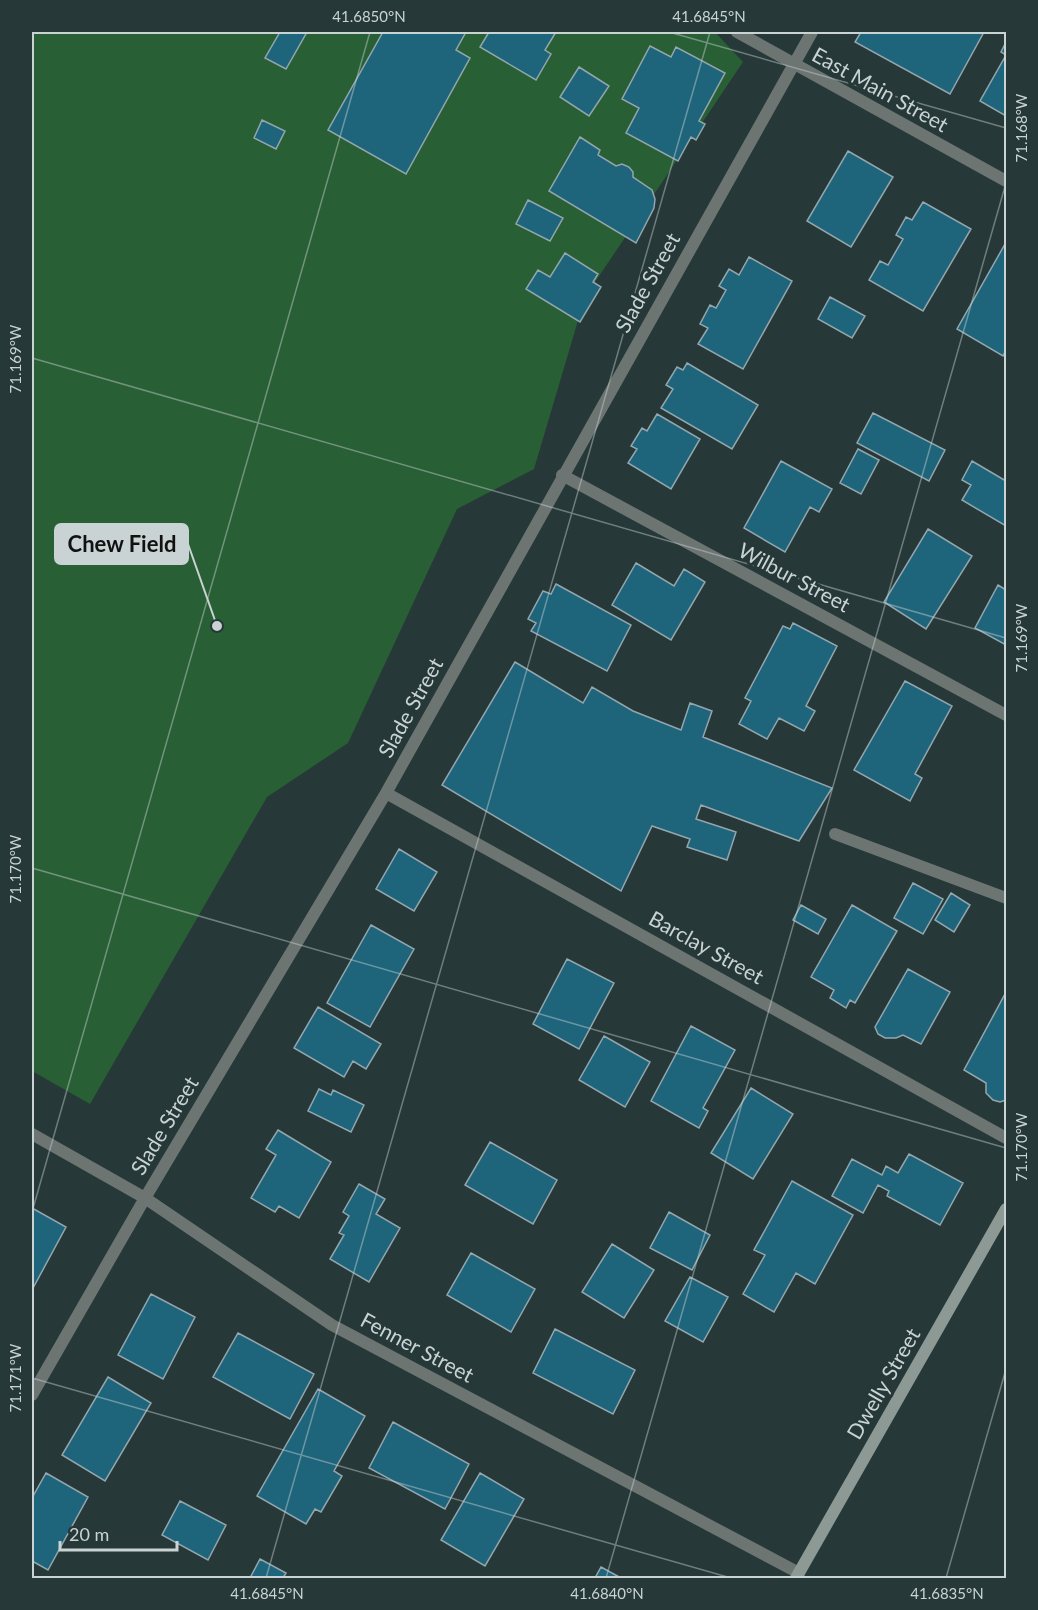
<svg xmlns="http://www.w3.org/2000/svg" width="1038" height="1610" viewBox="0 0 1038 1610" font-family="Lato,sans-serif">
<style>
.green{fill:#295f35}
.building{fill:#1e657c;stroke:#94a6ad;stroke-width:1.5}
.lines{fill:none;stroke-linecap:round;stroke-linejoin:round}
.lane{stroke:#6d7572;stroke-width:12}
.street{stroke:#6d7572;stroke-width:12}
.secondary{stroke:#8d9995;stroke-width:12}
.ticks{fill:none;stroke:#c9d3d4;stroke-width:1.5;stroke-opacity:0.45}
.labels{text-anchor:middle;stroke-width:6;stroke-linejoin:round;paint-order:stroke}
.street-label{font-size:21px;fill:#c9d3d4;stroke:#263838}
.leader{fill:none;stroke:#c9d3d4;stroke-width:2}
.callout-dot{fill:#c9d3d4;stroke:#263838;stroke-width:2}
.callout{fill:#c9d3d4;stroke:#c9d3d4;stroke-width:2}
.callout-label{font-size:22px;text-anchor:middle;font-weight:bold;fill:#111}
.neatline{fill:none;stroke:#c9d3d4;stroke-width:2}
.ticks-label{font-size:15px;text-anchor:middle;fill:#c9d3d4}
</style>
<rect width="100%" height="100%" fill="#263838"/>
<path class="green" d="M 32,32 L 715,32 L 743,62 L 585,297 L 534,469 L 457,509 L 348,743 L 267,797 L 90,1104 L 32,1071 Z"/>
<path class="building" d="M 280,32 L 307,32 L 286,69 L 265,58 Z
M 383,32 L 466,32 L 456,50 L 470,58 L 406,174 L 328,130 Z
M 489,32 L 556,32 L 545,50 L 551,54 L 536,80 L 480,47 Z
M 861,32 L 984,32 L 950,94 L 855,42 Z
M 1006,42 L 1006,116 L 980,101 L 1006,55 L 1001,52 Z
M 650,46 L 671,57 L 676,47 L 725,73 L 699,121 L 705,124 L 696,140 L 691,137 L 678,161 L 626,133 L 639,108 L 622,99 Z
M 579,67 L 609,86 L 589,116 L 560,97 Z
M 262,120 L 285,131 L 276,149 L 254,138 Z
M 580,137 L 600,150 L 598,155 L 616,166 L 622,164 L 629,167 L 633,172 L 633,177 L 652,190 L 655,199 L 654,208 L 636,243 L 549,191 Z
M 848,151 L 893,177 L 851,247 L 807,221 Z
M 528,200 L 563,218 L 550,241 L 516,224 Z
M 923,202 L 971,229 L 923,311 L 869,280 L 880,261 L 888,265 L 903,239 L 896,235 L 906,217 L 912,220 Z
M 1005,244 L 1006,350 L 1003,356 L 957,329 Z
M 565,253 L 598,274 L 593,282 L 601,287 L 580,322 L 526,289 L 538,270 L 550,277 Z
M 749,257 L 792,281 L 743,369 L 698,344 L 708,328 L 700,324 L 710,305 L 716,308 L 726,290 L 719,286 L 729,269 L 739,275 Z
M 830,297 L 865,316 L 852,338 L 818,319 Z
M 687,363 L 758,405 L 732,449 L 661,408 L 673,389 L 666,385 L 677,367 L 683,370 Z
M 873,413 L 945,450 L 929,481 L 857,443 Z
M 657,414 L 700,439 L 671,489 L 628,463 L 637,449 L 631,446 L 642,428 L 647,431 Z
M 858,449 L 879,460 L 861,494 L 840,483 Z
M 781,461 L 832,489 L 819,512 L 810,507 L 785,552 L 744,528 Z
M 972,461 L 1006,481 L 1006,526 L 962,500 L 971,485 L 962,480 Z
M 928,529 L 972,556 L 926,629 L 884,602 Z
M 636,563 L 674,586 L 684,569 L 705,582 L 671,640 L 612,605 Z
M 556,584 L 631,625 L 607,671 L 531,631 L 536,623 L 528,619 L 543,591 L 551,594 Z
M 998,585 L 1006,590 L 1006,645 L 975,628 Z
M 793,623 L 837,646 L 806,706 L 815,711 L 804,731 L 779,718 L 767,739 L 739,724 L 751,701 L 745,698 L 783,626 L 790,629 Z
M 515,662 L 583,703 L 592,687 L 633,711 L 681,730 L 690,703 L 712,711 L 703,737 L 832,788 L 799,841 L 701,805 L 696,819 L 736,832 L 727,860 L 687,847 L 690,839 L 652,826 L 621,891 L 442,785 Z
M 905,681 L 952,706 L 915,774 L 922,778 L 910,801 L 854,770 Z
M 399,849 L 437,872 L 414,911 L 376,889 Z
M 913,883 L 943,899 L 923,934 L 894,918 Z
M 951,893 L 970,905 L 954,932 L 935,920 Z
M 801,905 L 826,919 L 818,934 L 793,920 Z
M 852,905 L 897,931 L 855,1003 L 850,1000 L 846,1008 L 830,998 L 834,990 L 811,977 Z
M 371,925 L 414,949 L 370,1027 L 327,1003 Z
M 567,959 L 614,983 L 579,1049 L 533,1024 Z
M 908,969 L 950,992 L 921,1044 L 903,1035 L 896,1038 L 885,1038 L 878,1034 L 875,1027 Z
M 1005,994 L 1006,995 L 1006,1100 L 1000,1102 L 993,1100 L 986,1093 L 986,1083 L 964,1070 Z
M 318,1007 L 381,1044 L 366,1069 L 353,1061 L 344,1077 L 294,1048 Z
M 691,1026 L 735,1050 L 703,1108 L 708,1111 L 699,1128 L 651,1101 Z
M 604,1036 L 650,1062 L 625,1107 L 579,1080 Z
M 751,1088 L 793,1114 L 753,1179 L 711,1153 Z
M 319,1089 L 331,1095 L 333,1090 L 364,1105 L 351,1132 L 308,1111 Z
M 278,1130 L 331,1162 L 299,1218 L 279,1206 L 275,1212 L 251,1198 L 276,1155 L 266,1149 Z
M 490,1142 L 557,1180 L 533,1224 L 465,1185 Z
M 909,1154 L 963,1183 L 940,1225 L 887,1196 L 889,1191 L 878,1185 L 863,1213 L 832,1196 L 852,1159 L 882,1175 L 886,1166 L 898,1173 Z
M 792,1181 L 853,1215 L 815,1284 L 796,1273 L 774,1312 L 743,1294 L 765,1255 L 754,1250 Z
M 359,1184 L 385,1199 L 376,1214 L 400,1228 L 369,1282 L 330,1259 L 344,1235 L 339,1233 L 349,1216 L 343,1212 Z
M 32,1208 L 66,1227 L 32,1290 Z
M 669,1212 L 710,1235 L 692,1270 L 650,1248 Z
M 612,1244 L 654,1270 L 624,1318 L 582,1292 Z
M 471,1253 L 535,1289 L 511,1332 L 447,1295 Z
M 690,1277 L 728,1297 L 703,1342 L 665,1321 Z
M 151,1294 L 195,1317 L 163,1379 L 118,1355 Z
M 555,1329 L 635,1370 L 613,1414 L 533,1373 Z
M 238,1333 L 314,1374 L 290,1419 L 213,1377 Z
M 108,1377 L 151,1403 L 105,1481 L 62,1455 Z
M 318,1389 L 365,1416 L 334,1471 L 342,1476 L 321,1512 L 315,1509 L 306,1524 L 257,1496 Z
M 393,1422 L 469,1464 L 445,1509 L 369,1468 Z
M 46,1473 L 88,1497 L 48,1570 L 32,1561 L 32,1498 Z
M 480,1473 L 524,1499 L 485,1566 L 441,1540 Z
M 180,1501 L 226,1525 L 208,1560 L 162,1535 Z
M 260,1559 L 286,1573 L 283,1578 L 250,1578 Z
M 601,1567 L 621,1578 L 595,1578 Z"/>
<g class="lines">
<path class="lane" d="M 835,834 L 1006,898"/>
<path class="street" d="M 737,32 L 1006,181
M 562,475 L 1006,715
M 386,793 L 1006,1138
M 32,1134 L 145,1198 L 332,1325 L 799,1573
M 32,1395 L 145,1198 L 386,793 L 812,32"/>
<path class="secondary" d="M 796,1578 L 1006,1209"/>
</g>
<path class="ticks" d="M 669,32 L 1006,128M 32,358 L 1006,638M 32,868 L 1006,1148M 32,1212 L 370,32M 32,1378 L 731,1578M 266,1578 L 710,32M 606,1578 L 1006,183M 946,1578 L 1006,1369"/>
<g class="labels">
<g class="street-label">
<text transform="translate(880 90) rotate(29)" y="7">East Main Street</text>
<text transform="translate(648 283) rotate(-61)" y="7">Slade Street</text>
<text transform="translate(794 578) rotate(28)" y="7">Wilbur Street</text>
<text transform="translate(411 708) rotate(-61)" y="7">Slade Street</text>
<text transform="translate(706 948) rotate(29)" y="7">Barclay Street</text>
<text transform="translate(165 1126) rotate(-59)" y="7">Slade Street</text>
<text transform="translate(417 1348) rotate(28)" y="7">Fenner Street</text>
<text transform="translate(884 1384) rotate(-60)" y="7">Dwelly Street</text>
</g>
</g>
<path class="leader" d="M217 626L188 544"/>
<circle class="callout-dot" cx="217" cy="626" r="6"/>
<rect class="callout" x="55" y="524" width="133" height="40" rx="6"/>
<g class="callout-label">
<text x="122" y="552">Chew Field</text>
</g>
<rect width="1038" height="1610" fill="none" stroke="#263838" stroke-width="66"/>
<path d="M60 1541v9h117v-9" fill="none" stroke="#c9d3d4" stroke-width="3"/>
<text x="69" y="1541" font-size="18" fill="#c9d3d4" stroke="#263838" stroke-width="4.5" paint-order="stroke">20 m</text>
<rect x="33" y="33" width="972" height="1544" class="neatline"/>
<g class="ticks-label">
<text x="369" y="22">41.6850°N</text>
<text x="709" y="22">41.6845°N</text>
<text transform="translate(1022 128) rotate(-90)" y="5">71.168°W</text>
<text transform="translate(16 359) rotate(-90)" y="5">71.169°W</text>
<text transform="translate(1022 638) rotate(-90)" y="5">71.169°W</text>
<text transform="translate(16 869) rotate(-90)" y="5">71.170°W</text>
<text transform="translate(1022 1147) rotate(-90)" y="5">71.170°W</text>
<text transform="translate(16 1378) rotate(-90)" y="5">71.171°W</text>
<text x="267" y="1599">41.6845°N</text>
<text x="607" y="1599">41.6840°N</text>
<text x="947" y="1599">41.6835°N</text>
</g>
</svg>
